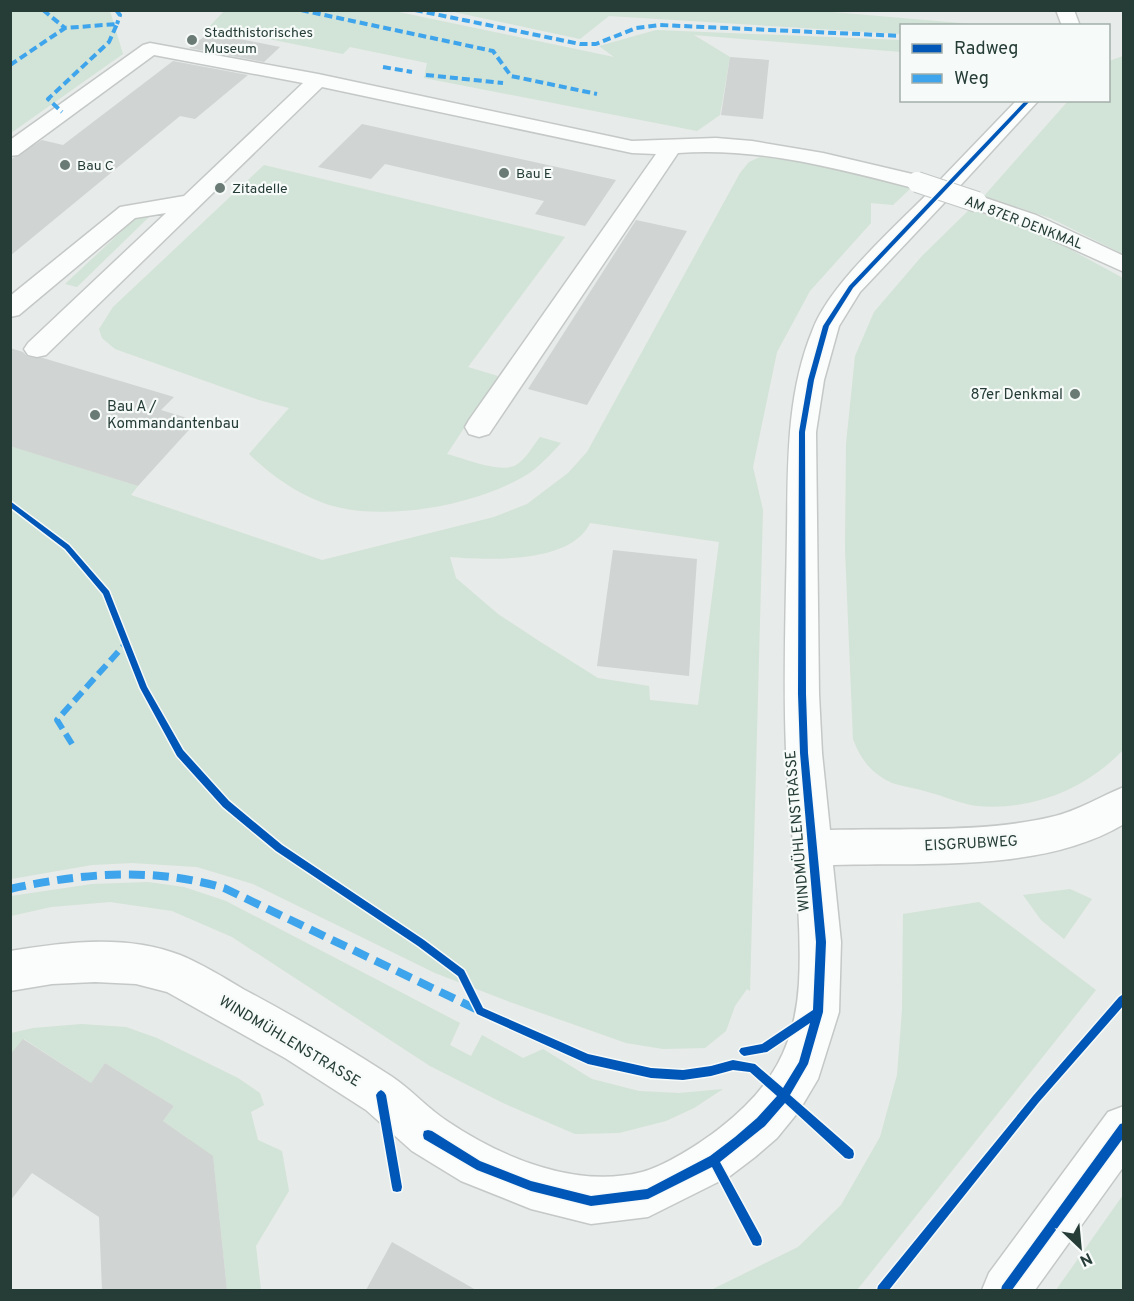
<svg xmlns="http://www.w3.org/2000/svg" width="1134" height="1301" viewBox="0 0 1134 1301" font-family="Overpass,sans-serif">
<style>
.green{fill:#d2e3d7;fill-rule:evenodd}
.building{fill:#d0d4d2}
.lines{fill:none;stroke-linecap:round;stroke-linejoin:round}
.minor-casing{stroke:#c4c8c6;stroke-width:3}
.minor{fill:#fbfcfc;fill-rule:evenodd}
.minor-bridge-casing{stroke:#c4c8c6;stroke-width:22;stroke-linecap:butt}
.minor-bridge{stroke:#fbfcfc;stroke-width:20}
.quiet-far2{stroke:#3ea4ec;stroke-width:4;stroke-dasharray:8 4;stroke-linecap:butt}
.quiet-far1{stroke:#3ea4ec;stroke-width:6;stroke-dasharray:12 6;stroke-linecap:butt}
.quiet{stroke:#3ea4ec;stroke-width:8;stroke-dasharray:16 8;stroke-linecap:butt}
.cycleway-casing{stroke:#f6faf8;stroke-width:3}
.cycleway{fill:#0057b8;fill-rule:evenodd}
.poi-dot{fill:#6a7a75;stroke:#f6faf8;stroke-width:2}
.labels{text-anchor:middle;stroke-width:4.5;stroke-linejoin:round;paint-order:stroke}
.far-poi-label{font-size:14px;fill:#263d37;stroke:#f6faf8;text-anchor:start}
.far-street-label{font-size:14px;fill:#263d37;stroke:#f6faf8}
.poi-label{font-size:15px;fill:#263d37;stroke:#f6faf8;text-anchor:end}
.street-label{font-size:15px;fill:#263d37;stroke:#f6faf8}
</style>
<rect width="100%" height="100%" fill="#e7ebe9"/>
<path class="green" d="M 11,10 L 110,11 L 123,54 L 11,133 Z
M 389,10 L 614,57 L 599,46 L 656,30 L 901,40 L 901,52 L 694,35 L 730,57 L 720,115 L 697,131 L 424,78 L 427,63 L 350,47 L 343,54 L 209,27 L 224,11 Z
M 809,10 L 983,25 L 902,26 L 901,34 L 609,16 L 580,39 L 449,11 Z
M 1123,56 L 1123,254 L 1050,218 L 984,196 L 1068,101 L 1108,100 L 1109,61 Z
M 760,157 C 811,161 862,173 912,187 L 893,205 L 871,203 L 871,223 L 810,291 L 777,352 L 753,467 L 763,510 L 750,991 L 747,989 L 735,1006 L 726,1031 L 705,1048 L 663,1049 L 626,1043 L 510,1002 L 435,973 L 253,884 L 197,867 L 132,863 L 92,865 L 11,879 L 11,446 L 138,486 L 131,495 L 322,560 L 494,517 L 527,504 L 568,473 L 587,452 L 740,173 L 749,162 ZM 590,523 L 719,542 L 698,705 L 650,700 L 649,686 L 598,678 L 539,641 L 498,614 L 456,578 L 450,557 C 488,560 571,564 590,523 Z
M 264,165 L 565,237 L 468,367 L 498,376 L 447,454 C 463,458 501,474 516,465 C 526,459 533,446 540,437 L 561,443 C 553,452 544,461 535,469 C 486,505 378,525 321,502 C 293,491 270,474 249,454 L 289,408 L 259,400 L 115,349 L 102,338 L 99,329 L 113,307 Z
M 970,209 L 1051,239 L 1123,278 L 1123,750 C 1086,789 1032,811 977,806 C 961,804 944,796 928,792 C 916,788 904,787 892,783 C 871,773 861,760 853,739 L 845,549 L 846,444 L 855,356 L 874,312 L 922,256 Z
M 140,214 L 150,216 L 77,287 L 65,284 Z
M 148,882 L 184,887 L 226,901 L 460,1023 L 450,1045 L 471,1056 L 482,1035 L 523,1058 L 543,1049 L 592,1079 L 639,1091 L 679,1093 L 723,1089 L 694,1108 L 666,1121 L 619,1133 L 575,1134 L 503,1103 L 430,1066 L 232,937 L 172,911 L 110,902 L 51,907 L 11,916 L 11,896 L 92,884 Z
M 1070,889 L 1092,899 L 1064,939 L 1041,920 L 1023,895 Z
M 979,902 L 1096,990 L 857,1290 L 711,1290 L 798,1247 L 841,1205 L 880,1137 L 897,1075 L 902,1010 L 903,914 Z
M 81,1024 L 126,1027 L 157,1038 L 238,1078 L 260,1093 L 264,1105 L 251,1112 L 258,1140 L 282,1151 L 289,1191 L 256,1246 L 261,1290 L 227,1290 L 213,1157 L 192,1164 L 189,1139 L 163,1121 L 174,1106 L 105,1063 L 91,1083 L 24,1039 L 11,1055 L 11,1033 L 33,1028 Z
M 1123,1195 L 1123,1289 L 1056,1290 Z"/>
<path class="building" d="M 209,33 L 280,47 L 264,62 L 189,48 Z
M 730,57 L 769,60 L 763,119 L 721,115 Z
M 173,61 L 248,75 L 195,119 L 180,116 L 10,256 L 10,160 L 42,140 L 63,145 Z
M 362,124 L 616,180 L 585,226 L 535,214 L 544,201 L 385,164 L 371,179 L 318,167 Z
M 636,220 L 687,231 L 587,405 L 528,389 Z
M 10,348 L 23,352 L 28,357 L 43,358 L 174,397 L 161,410 L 197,421 L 138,486 L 10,446 Z
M 613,550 L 697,559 L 689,676 L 597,666 Z
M 23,1039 L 91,1083 L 105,1063 L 174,1106 L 163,1121 L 213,1156 L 227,1290 L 102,1290 L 99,1217 L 32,1173 L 10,1201 L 10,1055 Z
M 392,1242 L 476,1290 L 366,1290 Z"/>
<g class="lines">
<defs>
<path id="minor" d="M 1056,10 L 1074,10 L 1080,26 L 1062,26 Z
M 150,43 L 318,74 L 632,141 L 716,138 L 752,141 L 823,153 L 925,177 L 928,182 L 925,187 L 917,189 C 839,169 760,147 678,153 L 489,434 L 479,437 L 469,434 L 465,427 L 469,420 L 656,154 L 632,153 L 322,87 L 46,355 L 37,357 L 28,355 L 24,349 L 28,343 L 166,213 L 135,218 L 19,315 L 10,317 L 10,296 L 120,207 L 184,196 L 303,83 L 154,55 L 18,155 L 10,156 L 10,140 L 143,45 Z
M 1017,100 L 1039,100 L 958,188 L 950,190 L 942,188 L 939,183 L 942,178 Z
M 937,190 L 945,192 L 948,197 L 945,202 L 860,292 L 839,326 L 824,380 L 816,432 L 819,694 L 822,753 L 830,830 C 899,828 984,833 1051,817 C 1078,811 1099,797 1124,787 L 1124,824 C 1042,873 925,862 833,865 L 841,942 L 839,1012 L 818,1079 L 799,1111 L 777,1138 L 755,1157 L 730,1176 L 648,1217 L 591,1224 L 531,1209 L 461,1181 L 412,1151 L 366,1110 L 285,1058 L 167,992 L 136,984 L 95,982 L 52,984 L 10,991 L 10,951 C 66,942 126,934 180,955 C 202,964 223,977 243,989 C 294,1016 343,1045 391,1076 C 411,1089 427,1108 447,1121 C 502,1158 576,1189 642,1172 C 665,1166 701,1143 720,1128 C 771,1088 795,1048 799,983 C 803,905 789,828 786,750 C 783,678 786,605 787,533 C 788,464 786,394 813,329 C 831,283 894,228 929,192 Z
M 977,195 L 1036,215 L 1124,256 L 1124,272 L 1020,225 L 969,207 L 966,202 L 969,197 Z
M 1124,1106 L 1124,1166 L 1035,1290 L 982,1290 L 989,1273 L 1108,1112 Z"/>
</defs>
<use href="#minor" class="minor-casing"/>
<use href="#minor" class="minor"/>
<defs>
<path id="minor-bridge" d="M 917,182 L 977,202"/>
</defs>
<use href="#minor-bridge" class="minor-bridge-casing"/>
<use href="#minor-bridge" class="minor-bridge"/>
<path class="quiet-far2" d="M 43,10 L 65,28
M 116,10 L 120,15 L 117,24
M 301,10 L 493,51 L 511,76 L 597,94
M 415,10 L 580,44 L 596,44 L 636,28 L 660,25 L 902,36
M 10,65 L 65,28 L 117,24 L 109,42 L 48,99 L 62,112
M 383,67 L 412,72
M 426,75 L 503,83"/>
<path class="quiet-far1" d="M 72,744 L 57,720 L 127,642"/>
<path class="quiet" d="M 10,889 C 82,873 153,867 224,888 L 478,1010"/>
<defs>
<path id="cycleway" d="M 1026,100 L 1031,100 L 853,288 L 829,326 L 814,380 L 805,432 L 806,694 L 808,753 L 826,942 L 823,1012 L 808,1064 L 790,1095 L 853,1150 L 854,1154 L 853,1158 L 849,1159 L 845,1158 L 785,1103 L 765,1126 L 720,1162 L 761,1237 L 762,1241 L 761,1245 L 757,1246 L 753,1245 L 712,1167 L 648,1199 L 591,1206 L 531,1191 L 477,1170 L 424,1139 L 423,1135 L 424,1131 L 428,1130 L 432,1131 L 480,1161 L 531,1181 L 591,1196 L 647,1189 L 710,1156 L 735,1137 L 757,1118 L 777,1096 L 750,1072 L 733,1070 L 711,1076 L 683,1080 L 651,1078 L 588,1064 L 477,1014 L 458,976 L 418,946 L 276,851 L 223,807 L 177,756 L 140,688 L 103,594 L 65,549 L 10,507 L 10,501 L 69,545 L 109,591 L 147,687 L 183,750 L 229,801 L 282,845 L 424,940 L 464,970 L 483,1008 L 588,1054 L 651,1068 L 683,1070 L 711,1066 L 733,1060 L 755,1064 L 783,1088 L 799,1062 L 810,1023 L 767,1052 L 744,1056 L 741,1054 L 739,1051 L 741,1048 L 762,1044 L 813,1010 L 816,942 L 800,753 L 798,694 L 799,432 L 808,380 L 823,326 L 849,286 Z
M 1122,995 L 1124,996 L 1124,1005 L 1039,1102 L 889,1290 L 877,1290 L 878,1286 L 1033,1096 L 1119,997 Z
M 381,1090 L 384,1092 L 386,1095 L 402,1187 L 401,1191 L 397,1192 L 393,1191 L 392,1187 L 376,1095 L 378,1092 Z
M 1124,1123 L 1124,1137 L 1012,1290 L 1001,1290 L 1002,1286 L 1120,1124 Z"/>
</defs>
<use href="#cycleway" class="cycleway-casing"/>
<use href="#cycleway" class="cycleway"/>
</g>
<g class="poi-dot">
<circle cx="192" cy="40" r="6"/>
<circle cx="65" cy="165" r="6"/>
<circle cx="504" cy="173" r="6"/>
<circle cx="220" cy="188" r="6"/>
<circle cx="1075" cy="394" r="6"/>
<circle cx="95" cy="415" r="6"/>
</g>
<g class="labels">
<g class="far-poi-label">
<text x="204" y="37">Stadthistorisches<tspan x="204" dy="16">Museum</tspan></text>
<text x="77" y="170">Bau C</text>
<text x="516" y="178">Bau E</text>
<text x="232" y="193">Zitadelle</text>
</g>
<g class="far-street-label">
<text transform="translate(1024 222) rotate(21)" y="5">AM 87ER DENKMAL</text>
</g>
<g class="poi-label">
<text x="1063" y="399">87er Denkmal</text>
<text x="107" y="411" text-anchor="start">Bau A /<tspan x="107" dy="17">Kommandantenbau</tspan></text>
</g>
<g class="street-label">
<text transform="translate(797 831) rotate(-95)" y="5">WINDMÜHLENSTRASSE</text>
<text transform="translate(971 843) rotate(-3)" y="5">EISGRUBWEG</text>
<text transform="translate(290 1041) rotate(31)" y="5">WINDMÜHLENSTRASSE</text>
</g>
</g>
<rect width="1134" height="1301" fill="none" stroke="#263d37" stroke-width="24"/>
<rect x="900" y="24" width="210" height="78" fill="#f6faf8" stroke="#a3aeab" stroke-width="1.5"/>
<rect x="912" y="44" width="30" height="9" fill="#0057b8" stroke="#a3aeab" stroke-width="1.5"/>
<text x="954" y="54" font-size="18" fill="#263d37">Radweg</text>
<rect x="912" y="74" width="30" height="9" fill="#3ea4ec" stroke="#a3aeab" stroke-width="1.5"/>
<text x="954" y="84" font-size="18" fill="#263d37">Weg</text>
<g transform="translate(1080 1247) rotate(154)" stroke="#f6faf8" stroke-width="4.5" paint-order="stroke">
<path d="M0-4.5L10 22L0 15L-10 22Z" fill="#263d37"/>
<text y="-9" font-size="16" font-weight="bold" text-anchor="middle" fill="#263d37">N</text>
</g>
</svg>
